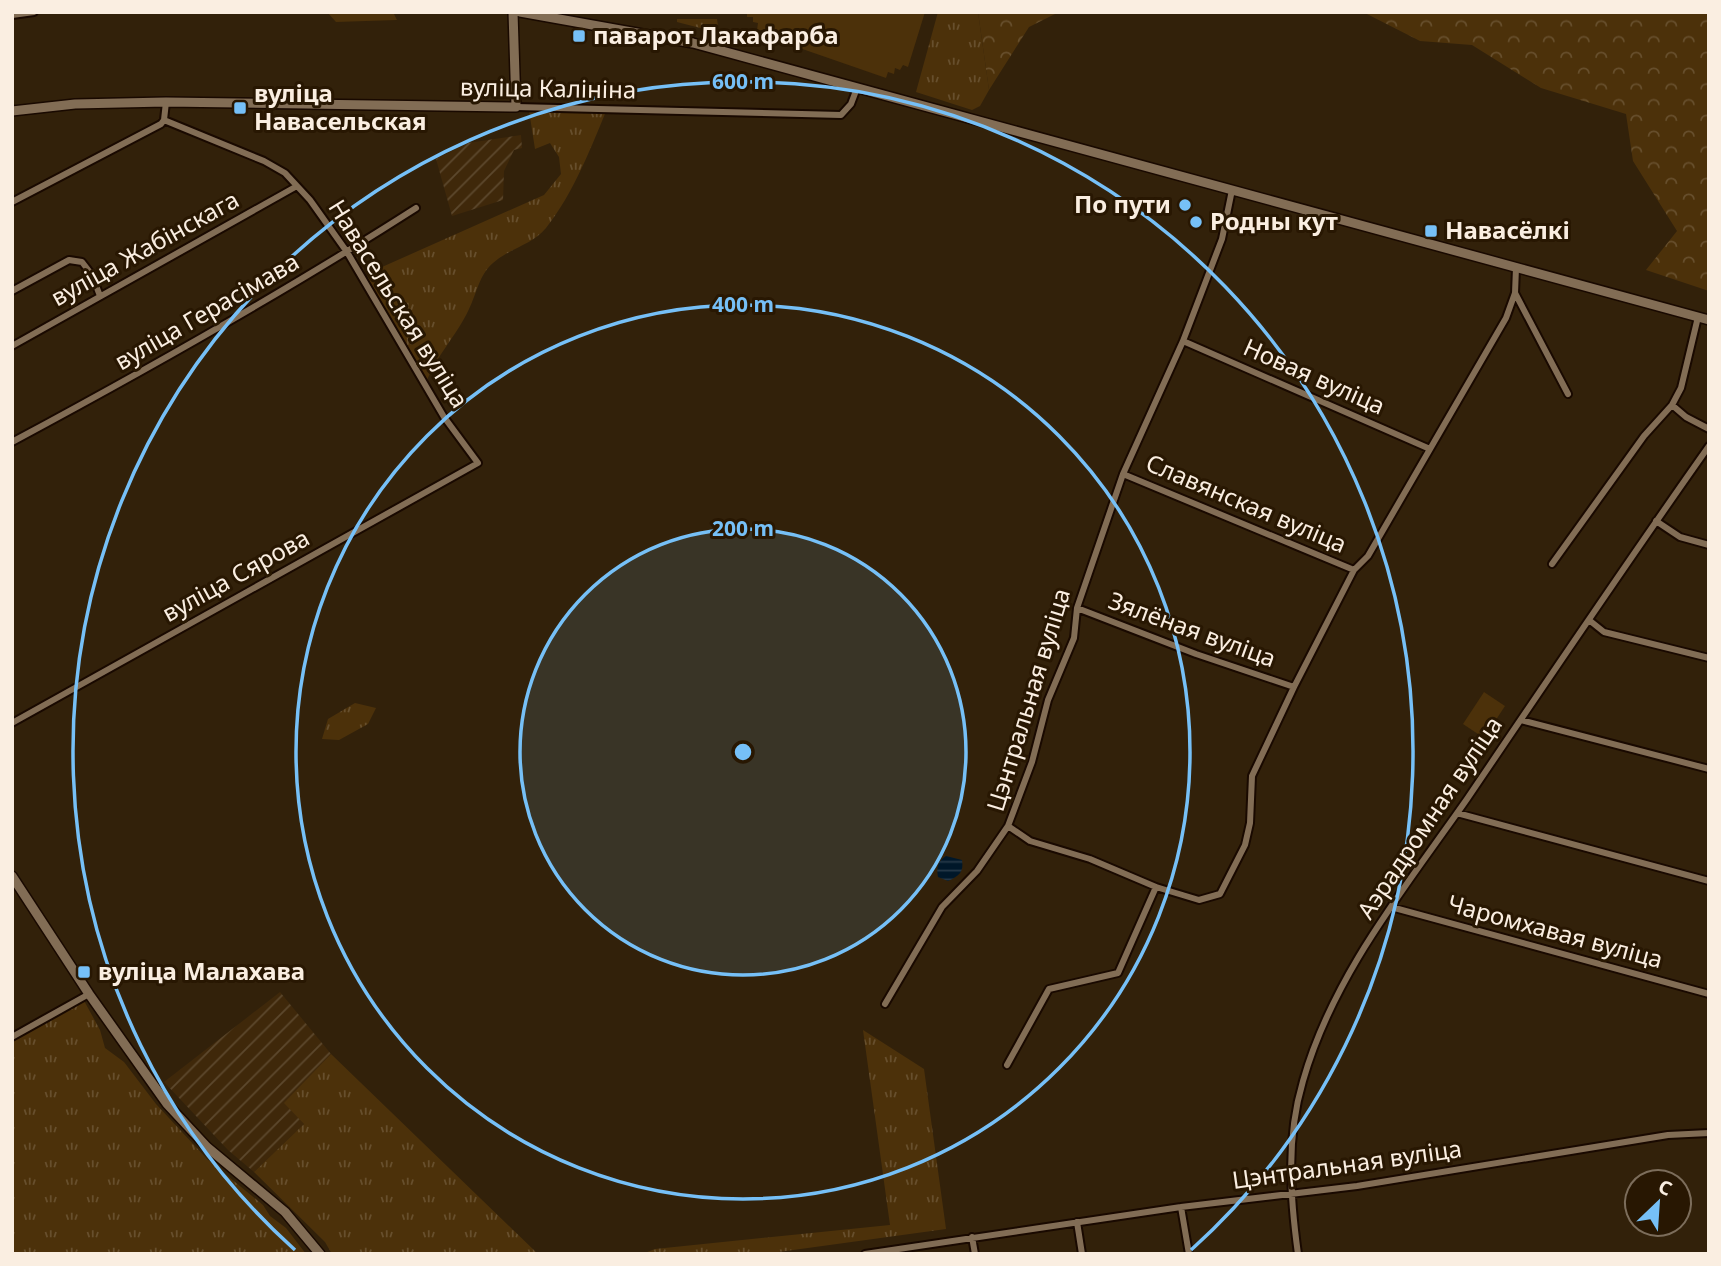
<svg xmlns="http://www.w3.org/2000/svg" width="1721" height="1266" viewBox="0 0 1721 1266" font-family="'Noto Sans',sans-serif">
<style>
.industrial{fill:url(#industrial-furrows)}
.grass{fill:url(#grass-tufts)}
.forest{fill:url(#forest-crowns)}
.park{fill:#4c310a}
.water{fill:url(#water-rules)}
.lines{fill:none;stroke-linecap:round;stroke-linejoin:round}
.street-casing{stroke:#190900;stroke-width:10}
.secondary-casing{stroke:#190900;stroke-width:12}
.street{stroke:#826d55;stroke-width:6}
.secondary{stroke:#826d55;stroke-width:9}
.ring{fill:none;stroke:#76c0f7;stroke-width:3.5}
.poi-dot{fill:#76c0f7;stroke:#281702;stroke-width:2.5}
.labels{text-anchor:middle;stroke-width:6;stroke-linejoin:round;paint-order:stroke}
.poi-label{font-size:24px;font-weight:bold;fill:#faeee1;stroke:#281702;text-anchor:start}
.street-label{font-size:24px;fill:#faeee1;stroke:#281702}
.centre{fill:#76c0f7;stroke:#281702;stroke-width:3.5}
.ring-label{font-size:21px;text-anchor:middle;font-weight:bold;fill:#76c0f7;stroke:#281702;stroke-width:6;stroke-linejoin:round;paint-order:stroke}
</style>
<defs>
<pattern id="industrial-furrows" width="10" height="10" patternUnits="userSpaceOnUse" patternTransform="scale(1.75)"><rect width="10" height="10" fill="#3f280a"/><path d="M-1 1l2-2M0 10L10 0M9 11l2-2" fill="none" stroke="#5c482d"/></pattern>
<pattern id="grass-tufts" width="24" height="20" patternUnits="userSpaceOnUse" patternTransform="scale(1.75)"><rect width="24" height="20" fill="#4c310a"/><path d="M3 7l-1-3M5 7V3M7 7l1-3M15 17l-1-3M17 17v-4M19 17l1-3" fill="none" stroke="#674f2d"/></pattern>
<pattern id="forest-crowns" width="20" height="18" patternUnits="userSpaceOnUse" patternTransform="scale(1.75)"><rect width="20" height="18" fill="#4c310a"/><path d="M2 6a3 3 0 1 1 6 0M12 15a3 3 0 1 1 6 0" fill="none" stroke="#674f2d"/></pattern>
<pattern id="water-rules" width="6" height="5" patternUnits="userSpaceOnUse" patternTransform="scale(1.75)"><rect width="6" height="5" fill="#001729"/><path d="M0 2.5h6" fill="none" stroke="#263948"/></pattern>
</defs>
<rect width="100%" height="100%" fill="#32210a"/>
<path class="industrial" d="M 521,135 L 522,148 L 514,150 L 504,171 L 503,200 L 452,216 L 436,159 L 468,143 Z
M 280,992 L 331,1054 L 285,1103 L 304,1124 L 254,1172 L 228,1150 L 164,1082 Z"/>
<path class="grass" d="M 938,12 L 978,12 L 989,90 L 980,106 L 972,110 L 916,92 Z
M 677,19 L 717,19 L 718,26 L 712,31 L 677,22 Z
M 528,104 L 609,104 C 592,145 574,193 546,228 C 532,245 510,248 493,263 C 479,275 477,293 469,309 C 456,337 437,354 426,383 L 378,313 L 364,282 L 382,267 L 544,195 L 561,174 L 559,157 L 550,143 L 535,149 Z
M 355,703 L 376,708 L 368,724 L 339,740 L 322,739 L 328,719 Z
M 82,997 L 100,1030 L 105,1048 L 124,1062 L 156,1104 L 207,1159 L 263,1205 L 270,1216 L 286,1228 L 306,1254 L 12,1254 L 12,1038 Z
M 863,1030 L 924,1069 L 946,1229 L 764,1254 L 642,1254 L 655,1249 L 890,1225 Z
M 331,1054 L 538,1254 L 332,1254 L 325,1242 L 254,1172 L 304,1124 L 284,1103 Z"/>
<path class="forest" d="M 978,12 L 1059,12 L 1029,27 L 989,90 Z
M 1363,12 L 1709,12 L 1709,291 L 1646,270 L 1677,231 L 1633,161 L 1626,114 L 1541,88 L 1472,45 L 1420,41 Z"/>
<path class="park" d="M 327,12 L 394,14 L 397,20 L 336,22 Z
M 747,12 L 925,12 L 908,67 L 903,65 L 900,70 L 895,68 L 894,74 L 888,72 L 886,78 L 762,35 L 763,30 L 757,30 L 758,23 L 753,22 L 753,17 L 747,17 Z
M 1484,692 L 1505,706 L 1484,738 L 1463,724 Z"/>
<path class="water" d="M 946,856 L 962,860 C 964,872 959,876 948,881 L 938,877 C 936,867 938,861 946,856 Z"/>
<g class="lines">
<defs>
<path id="street" d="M 12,15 L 34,12
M 516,107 L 841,115 L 851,104 L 857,88
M 1232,190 L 1222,239 L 1183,341 L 1123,474 L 1077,608 L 1074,638 L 1048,700 L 1032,762 L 1008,826 L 1030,841 L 1090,859 L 1156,887 L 1199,900 L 1220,894 L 1245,845 L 1250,823 L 1252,776 L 1294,687 L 1354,570 L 1368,556 L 1506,318 L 1515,293 L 1516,268
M 12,202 L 161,124 L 164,120 L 166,102
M 12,291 L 69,260 L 82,262 L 92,275 L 100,296
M 1515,293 L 1568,394
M 1183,341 L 1430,449
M 12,346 L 297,186
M 1672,405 L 1686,417 L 1709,429
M 12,442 C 150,368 285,292 416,208
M 1123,474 L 1354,570
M 1656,521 L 1680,537 L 1709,545
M 1552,564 L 1644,436 L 1672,405 L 1681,388 L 1698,317
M 1077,608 L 1196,654 L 1294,687
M 1589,620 L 1604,632 L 1709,658
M 1521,720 L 1709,769
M 12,723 L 478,463 L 444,417 L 347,252 L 310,200 L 285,173 L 264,161 L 164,120
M 1457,813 L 1709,881
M 1391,907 L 1709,994
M 885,1004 L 942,907 L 977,871 L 1008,826
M 12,1037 L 89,994
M 1007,1065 L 1049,989 L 1118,973 L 1156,887
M 1181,1207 L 1189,1254
M 1077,1222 L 1082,1254
M 972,1237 L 975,1254
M 865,1254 L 1181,1207 L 1357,1186 L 1668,1135 L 1709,1133
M 1298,1254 C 1290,1196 1286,1138 1303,1081 C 1333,975 1405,888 1467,799 C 1547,681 1627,562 1709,446"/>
<path id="secondary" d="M 520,12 L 693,43 L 1709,320
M 12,111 L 75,104 L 166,102 L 516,107 L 513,12
M 12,876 L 89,994 L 167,1104 L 207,1147 L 285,1212 L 320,1254"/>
</defs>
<use href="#street" class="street-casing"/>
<use href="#secondary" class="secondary-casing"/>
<use href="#street" class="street"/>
<use href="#secondary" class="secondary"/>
</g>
<circle cx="743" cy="752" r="223" fill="#76c0f7" fill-opacity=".12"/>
<g class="ring">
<circle cx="743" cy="752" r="223"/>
<circle cx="743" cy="752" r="447"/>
<path d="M295 1250A670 670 0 1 1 1191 1250"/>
</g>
<g class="poi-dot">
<rect x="572" y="29" width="14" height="14" rx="3.5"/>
<rect x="233" y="101" width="14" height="14" rx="3.5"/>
<circle cx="1185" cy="205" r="7"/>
<circle cx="1196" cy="222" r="7"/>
<rect x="1424" y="224" width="14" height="14" rx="3.5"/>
<rect x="77" y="965" width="14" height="14" rx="3.5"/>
</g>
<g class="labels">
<g class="poi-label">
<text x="593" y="44">паварот Лакафарба</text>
<text x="254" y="102">вуліца<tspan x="254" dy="28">Навасельская</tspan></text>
<text x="1171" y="213" text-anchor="end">По пути</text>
<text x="1210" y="230">Родны кут</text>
<text x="1445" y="239">Навасёлкі</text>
<text x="98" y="980">вуліца Малахава</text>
</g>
<g class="street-label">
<text transform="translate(548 89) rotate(1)" y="8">вуліца Калініна</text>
<text transform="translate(145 249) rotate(-29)" y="8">вуліца Жабінскага</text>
<text transform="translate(398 304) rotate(58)" y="8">Навасельская вуліца</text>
<text transform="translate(207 312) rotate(-30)" y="8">вуліца Герасімава</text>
<text transform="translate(1314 377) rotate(24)" y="8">Новая вуліца</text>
<text transform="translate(1246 504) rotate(23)" y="8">Славянская вуліца</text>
<text transform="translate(236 576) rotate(-29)" y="8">вуліца Сярова</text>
<text transform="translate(1192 630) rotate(20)" y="8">Зялёная вуліца</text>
<text transform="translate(1029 700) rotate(-73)" y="8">Цэнтральная вуліца</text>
<text transform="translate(1430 818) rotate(-56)" y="8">Аэрадромная вуліца</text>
<text transform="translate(1555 932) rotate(15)" y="8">Чаромхавая вуліца</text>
<text transform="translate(1347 1165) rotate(-8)" y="8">Цэнтральная вуліца</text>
</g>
</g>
<circle cx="743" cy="752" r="10" class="centre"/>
<g class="ring-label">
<text x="743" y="89">600 m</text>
<text x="743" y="312">400 m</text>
<text x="743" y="536">200 m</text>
</g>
<rect width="1721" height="1266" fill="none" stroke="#faeee1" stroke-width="28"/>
<g transform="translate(1658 1203) rotate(25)"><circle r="33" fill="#281702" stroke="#7c6d5b" stroke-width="2"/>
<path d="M0-5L12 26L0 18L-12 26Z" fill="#76c0f7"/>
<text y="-10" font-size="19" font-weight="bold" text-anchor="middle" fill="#faeee1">С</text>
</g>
</svg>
